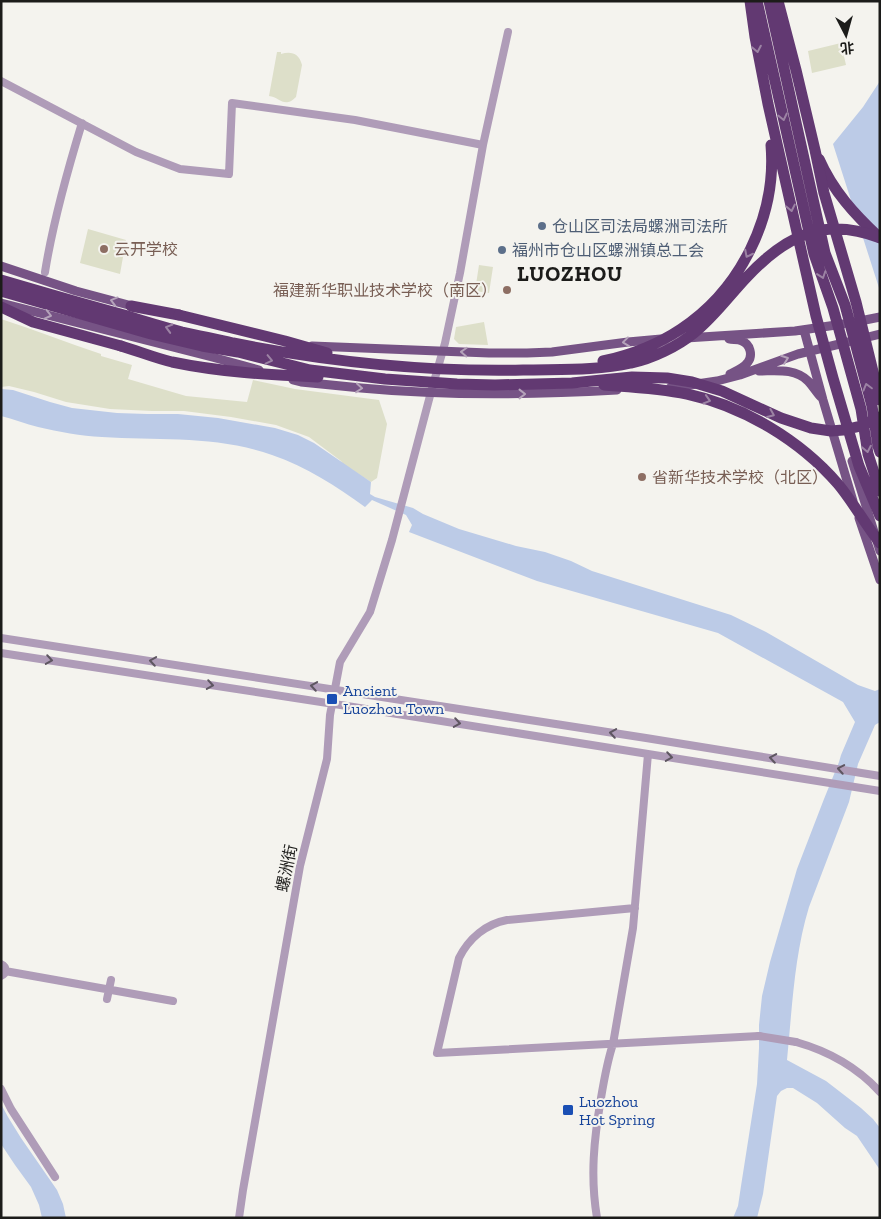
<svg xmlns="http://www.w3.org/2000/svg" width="881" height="1219" viewBox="0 0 881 1219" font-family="'Zilla Slab','Noto Sans SC',serif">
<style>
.green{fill:#dddfc9}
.water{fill:#bccbe7}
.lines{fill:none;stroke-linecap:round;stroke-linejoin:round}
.minor{stroke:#af9cb8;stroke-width:8}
.major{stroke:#765385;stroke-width:9}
.highway{stroke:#623972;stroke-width:11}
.minor-bridge{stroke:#af9cb8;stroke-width:8}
.highway-bridge{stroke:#623972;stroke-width:11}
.oneway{stroke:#9c83a4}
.oneway2{stroke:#b5a3ba}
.oneway3{stroke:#5e5661}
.service-dot{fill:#5c6f8a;stroke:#f4f3ee;stroke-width:2}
.education-dot{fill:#8d6e63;stroke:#f4f3ee;stroke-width:2}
.transit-dot{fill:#1a4fb4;stroke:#f4f3ee;stroke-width:2}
.labels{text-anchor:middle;stroke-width:4;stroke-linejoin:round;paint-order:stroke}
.service-label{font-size:16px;fill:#4e5e75;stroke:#f4f3ee;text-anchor:start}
.education-label{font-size:16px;fill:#785e54;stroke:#f4f3ee;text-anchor:start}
.transit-label{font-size:16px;fill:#164399;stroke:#f4f3ee;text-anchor:start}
.street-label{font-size:16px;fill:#1c1c1a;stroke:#f4f3ee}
.district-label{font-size:21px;font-weight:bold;letter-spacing:1px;fill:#1c1c1a;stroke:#f4f3ee}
</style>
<rect width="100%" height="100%" fill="#f4f3ee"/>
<path class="green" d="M 841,43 L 846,65 L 812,73 L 808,51 Z
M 277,52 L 281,52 L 281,54 C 291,51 299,53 302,65 L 296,97 C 284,109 280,97 269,96 Z
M 88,229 L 126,240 L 120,274 L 80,263 Z
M 479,265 L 493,267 L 489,293 L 475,291 Z
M 1,319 C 35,330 68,343 101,354 L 101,356 L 132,365 L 128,379 L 186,396 L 247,402 L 253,380 L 295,389 L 379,400 L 387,424 L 377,478 L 371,482 L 343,464 L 341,461 L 309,437 L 276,425 L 231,417 L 184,411 L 152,411 L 110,409 L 66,402 L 34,392 L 9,386 L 1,387 Z
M 484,322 L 488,345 L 459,344 L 454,339 L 456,327 Z"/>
<path class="water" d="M 880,81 L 880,291 L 833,144 L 863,107 Z
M 1,389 L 13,390 L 50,402 L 72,408 L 117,413 L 147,414 L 178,414 L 218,418 L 275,428 L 298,435 L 314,443 L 371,482 L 370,494 L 375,497 L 413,508 L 423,514 L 459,529 L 516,546 L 545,552 L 571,561 L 592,571 L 731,615 L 766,632 L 858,685 L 875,691 L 880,689 L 880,722 L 875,725 L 858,764 L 849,802 L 809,907 C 794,956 792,1010 787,1060 L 826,1081 L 861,1108 L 873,1119 L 880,1128 L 880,1170 L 857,1136 L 845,1128 L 817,1103 L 793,1088 L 787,1088 L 781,1091 L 777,1096 L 763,1194 L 757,1218 L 733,1218 L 738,1206 L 741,1186 L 757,1084 L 759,1048 L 759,1025 L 762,996 L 770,962 L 797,869 L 824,799 L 839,762 L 841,755 L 855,722 L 843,702 L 718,633 L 537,581 L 409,532 L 412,525 L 406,515 L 372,500 L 365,507 C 336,486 307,467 272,455 C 216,435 160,441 102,437 C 81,436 59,432 38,427 C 26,424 13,419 1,416 Z
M 1,1104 L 8,1117 L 21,1138 L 57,1190 L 63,1204 L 66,1218 L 42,1218 L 39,1205 L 31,1187 L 15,1165 L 1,1144 Z"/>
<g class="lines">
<path class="minor" d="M 1,81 L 136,152 L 180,169 L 229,174 L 232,103 L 355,120 L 483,145
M 45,272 C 53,222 67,172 82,123
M 1,638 L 646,738 L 880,776
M 1,653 L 347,706 L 880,791
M 635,908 L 507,920 C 486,924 469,938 459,958 L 437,1053 L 759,1036
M 1,964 C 7,967 7,973 1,976
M 5,971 L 173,1001
M 107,999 L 111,980
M 796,1042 C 828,1051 857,1067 880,1092
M 1,1089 L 11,1109 L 55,1177
M 239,1218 L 243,1190 L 300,866 L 327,759 L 330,715 L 337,678 L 340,662 L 370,612 L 392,540 L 431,392 L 445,343 L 460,273 L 483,145 L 508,32
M 597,1218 C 590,1176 594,1139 601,1098 C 604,1080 607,1062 613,1044 L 633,928 L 648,754"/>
<path class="major" d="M 1,266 L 76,291 L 136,307
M 1,303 L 212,357 L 259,370
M 855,322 L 880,317
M 804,330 L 823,400 L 853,501
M 686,338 L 795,331 L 843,324
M 729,339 C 733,340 738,339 742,341 C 750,344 753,355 748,362 C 744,368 736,371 730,374
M 860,339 L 880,334
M 312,346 L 489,353 L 527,353 L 552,352 L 628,342 L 661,339
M 759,371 C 776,371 795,368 808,381 C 813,386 816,392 821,397
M 293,380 L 301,382 C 321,384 341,386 361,388 C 446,396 532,395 617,390
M 670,388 L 717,381 L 740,375 L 798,354 L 848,342
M 852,461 L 880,551
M 859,518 L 880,580"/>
<path class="highway" d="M 819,159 C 833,191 855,215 880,238
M 131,306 L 179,315
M 1,307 L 33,322 L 121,346"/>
<path class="minor-bridge" d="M 759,1036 L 796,1042"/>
<path class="highway-bridge" d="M 750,1 L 755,37 L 768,104 L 816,316 L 833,378 L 859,466 L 880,516
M 757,1 L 814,254 L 833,308 L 861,409 L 868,454 L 880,491
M 769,1 L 825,253 L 845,305 L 872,406 L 878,446 L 880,452
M 778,1 L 796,70 L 815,150 L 824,193 L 856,302 L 880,400
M 1,280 C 42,292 83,304 124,315 C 143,321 163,327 182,332 C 199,336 216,339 233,343 C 329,362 426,372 523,370 C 559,369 596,371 631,363 C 652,359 678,346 694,333 C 714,317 729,296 746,278 C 785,236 824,216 880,238
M 1,291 L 151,334 L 202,346 L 238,352 L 310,370 L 385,379 L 457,384 L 495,385 L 572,383 L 632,377 L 667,378 L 692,382 L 722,391 L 781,418 L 811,428 L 831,431 L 843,430 L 861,426 L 880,417
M 179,315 L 285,341 L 327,353
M 121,346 C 138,351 155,358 172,362 C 220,372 269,375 318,377
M 603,361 C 631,355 657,345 681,329 C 740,290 777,217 771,145
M 604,385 C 632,387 659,388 687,394 C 743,406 800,440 838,484 C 853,502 865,524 880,543"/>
</g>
<defs><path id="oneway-chevron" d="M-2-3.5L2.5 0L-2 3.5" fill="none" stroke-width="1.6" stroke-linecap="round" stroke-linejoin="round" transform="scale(1.25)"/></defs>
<g class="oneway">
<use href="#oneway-chevron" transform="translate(757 49) rotate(79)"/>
<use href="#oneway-chevron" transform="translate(783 117) rotate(77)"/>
<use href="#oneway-chevron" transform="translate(791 208) rotate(78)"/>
<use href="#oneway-chevron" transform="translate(748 254) rotate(117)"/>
<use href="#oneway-chevron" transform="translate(822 275) rotate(71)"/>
<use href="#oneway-chevron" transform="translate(169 328) rotate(-164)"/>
<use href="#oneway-chevron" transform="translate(269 360) rotate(13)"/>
<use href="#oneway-chevron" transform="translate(867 387) rotate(-105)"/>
<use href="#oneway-chevron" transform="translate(707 400) rotate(17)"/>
<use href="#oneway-chevron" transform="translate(771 414) rotate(23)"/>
<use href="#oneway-chevron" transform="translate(867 449) rotate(79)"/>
</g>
<g class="oneway2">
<use href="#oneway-chevron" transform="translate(114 301) rotate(-165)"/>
<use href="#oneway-chevron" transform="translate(48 315) rotate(14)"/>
<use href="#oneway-chevron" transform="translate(626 342) rotate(173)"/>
<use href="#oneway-chevron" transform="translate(464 352) rotate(-177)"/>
<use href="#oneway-chevron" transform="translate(785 359) rotate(-20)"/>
<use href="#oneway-chevron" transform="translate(359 388) rotate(5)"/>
<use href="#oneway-chevron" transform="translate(522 394)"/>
</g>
<g class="oneway3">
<use href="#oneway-chevron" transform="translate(49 660) rotate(9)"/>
<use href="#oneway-chevron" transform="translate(153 661) rotate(-171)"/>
<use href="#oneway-chevron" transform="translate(210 685) rotate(9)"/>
<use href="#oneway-chevron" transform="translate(314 686) rotate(-171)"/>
<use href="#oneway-chevron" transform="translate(457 723) rotate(9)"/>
<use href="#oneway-chevron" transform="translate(613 733) rotate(-171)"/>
<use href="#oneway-chevron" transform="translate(669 757) rotate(9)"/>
<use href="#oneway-chevron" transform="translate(773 758) rotate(-171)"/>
<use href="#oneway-chevron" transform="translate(841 769) rotate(-170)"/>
</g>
<g class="service-dot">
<circle cx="542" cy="226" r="5"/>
<circle cx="502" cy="250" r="5"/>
</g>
<g class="education-dot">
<circle cx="104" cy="249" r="5"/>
<circle cx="507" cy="290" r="5"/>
<circle cx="642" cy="477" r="5"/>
</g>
<g class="transit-dot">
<rect x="326" y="693" width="12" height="12" rx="2.5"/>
<rect x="562" y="1104" width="12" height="12" rx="2.5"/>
</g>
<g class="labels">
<g class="service-label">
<text x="552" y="232">仓山区司法局螺洲司法所</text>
<text x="512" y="256">福州市仓山区螺洲镇总工会</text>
</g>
<g class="education-label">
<text x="114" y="255">云开学校</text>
<text x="497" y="296" text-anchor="end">福建新华职业技术学校（南区）</text>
<text x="652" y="483">省新华技术学校（北区）</text>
</g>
<g class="transit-label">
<text x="343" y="696">Ancient<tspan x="343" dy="18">Luozhou Town</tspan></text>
<text x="579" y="1107">Luozhou<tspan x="579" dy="18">Hot Spring</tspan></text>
</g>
<g class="street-label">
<text transform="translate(286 868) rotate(-78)" y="6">螺洲街</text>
</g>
<g class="district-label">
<text x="570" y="281">LUOZHOU</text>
</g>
</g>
<rect width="881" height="1219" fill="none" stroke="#1c1c1a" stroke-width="5"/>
<g transform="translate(846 35) rotate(174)" stroke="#f4f3ee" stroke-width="4" paint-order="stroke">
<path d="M0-4L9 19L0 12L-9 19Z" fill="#1c1c1a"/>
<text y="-8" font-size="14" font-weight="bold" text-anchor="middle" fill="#1c1c1a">北</text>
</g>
</svg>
